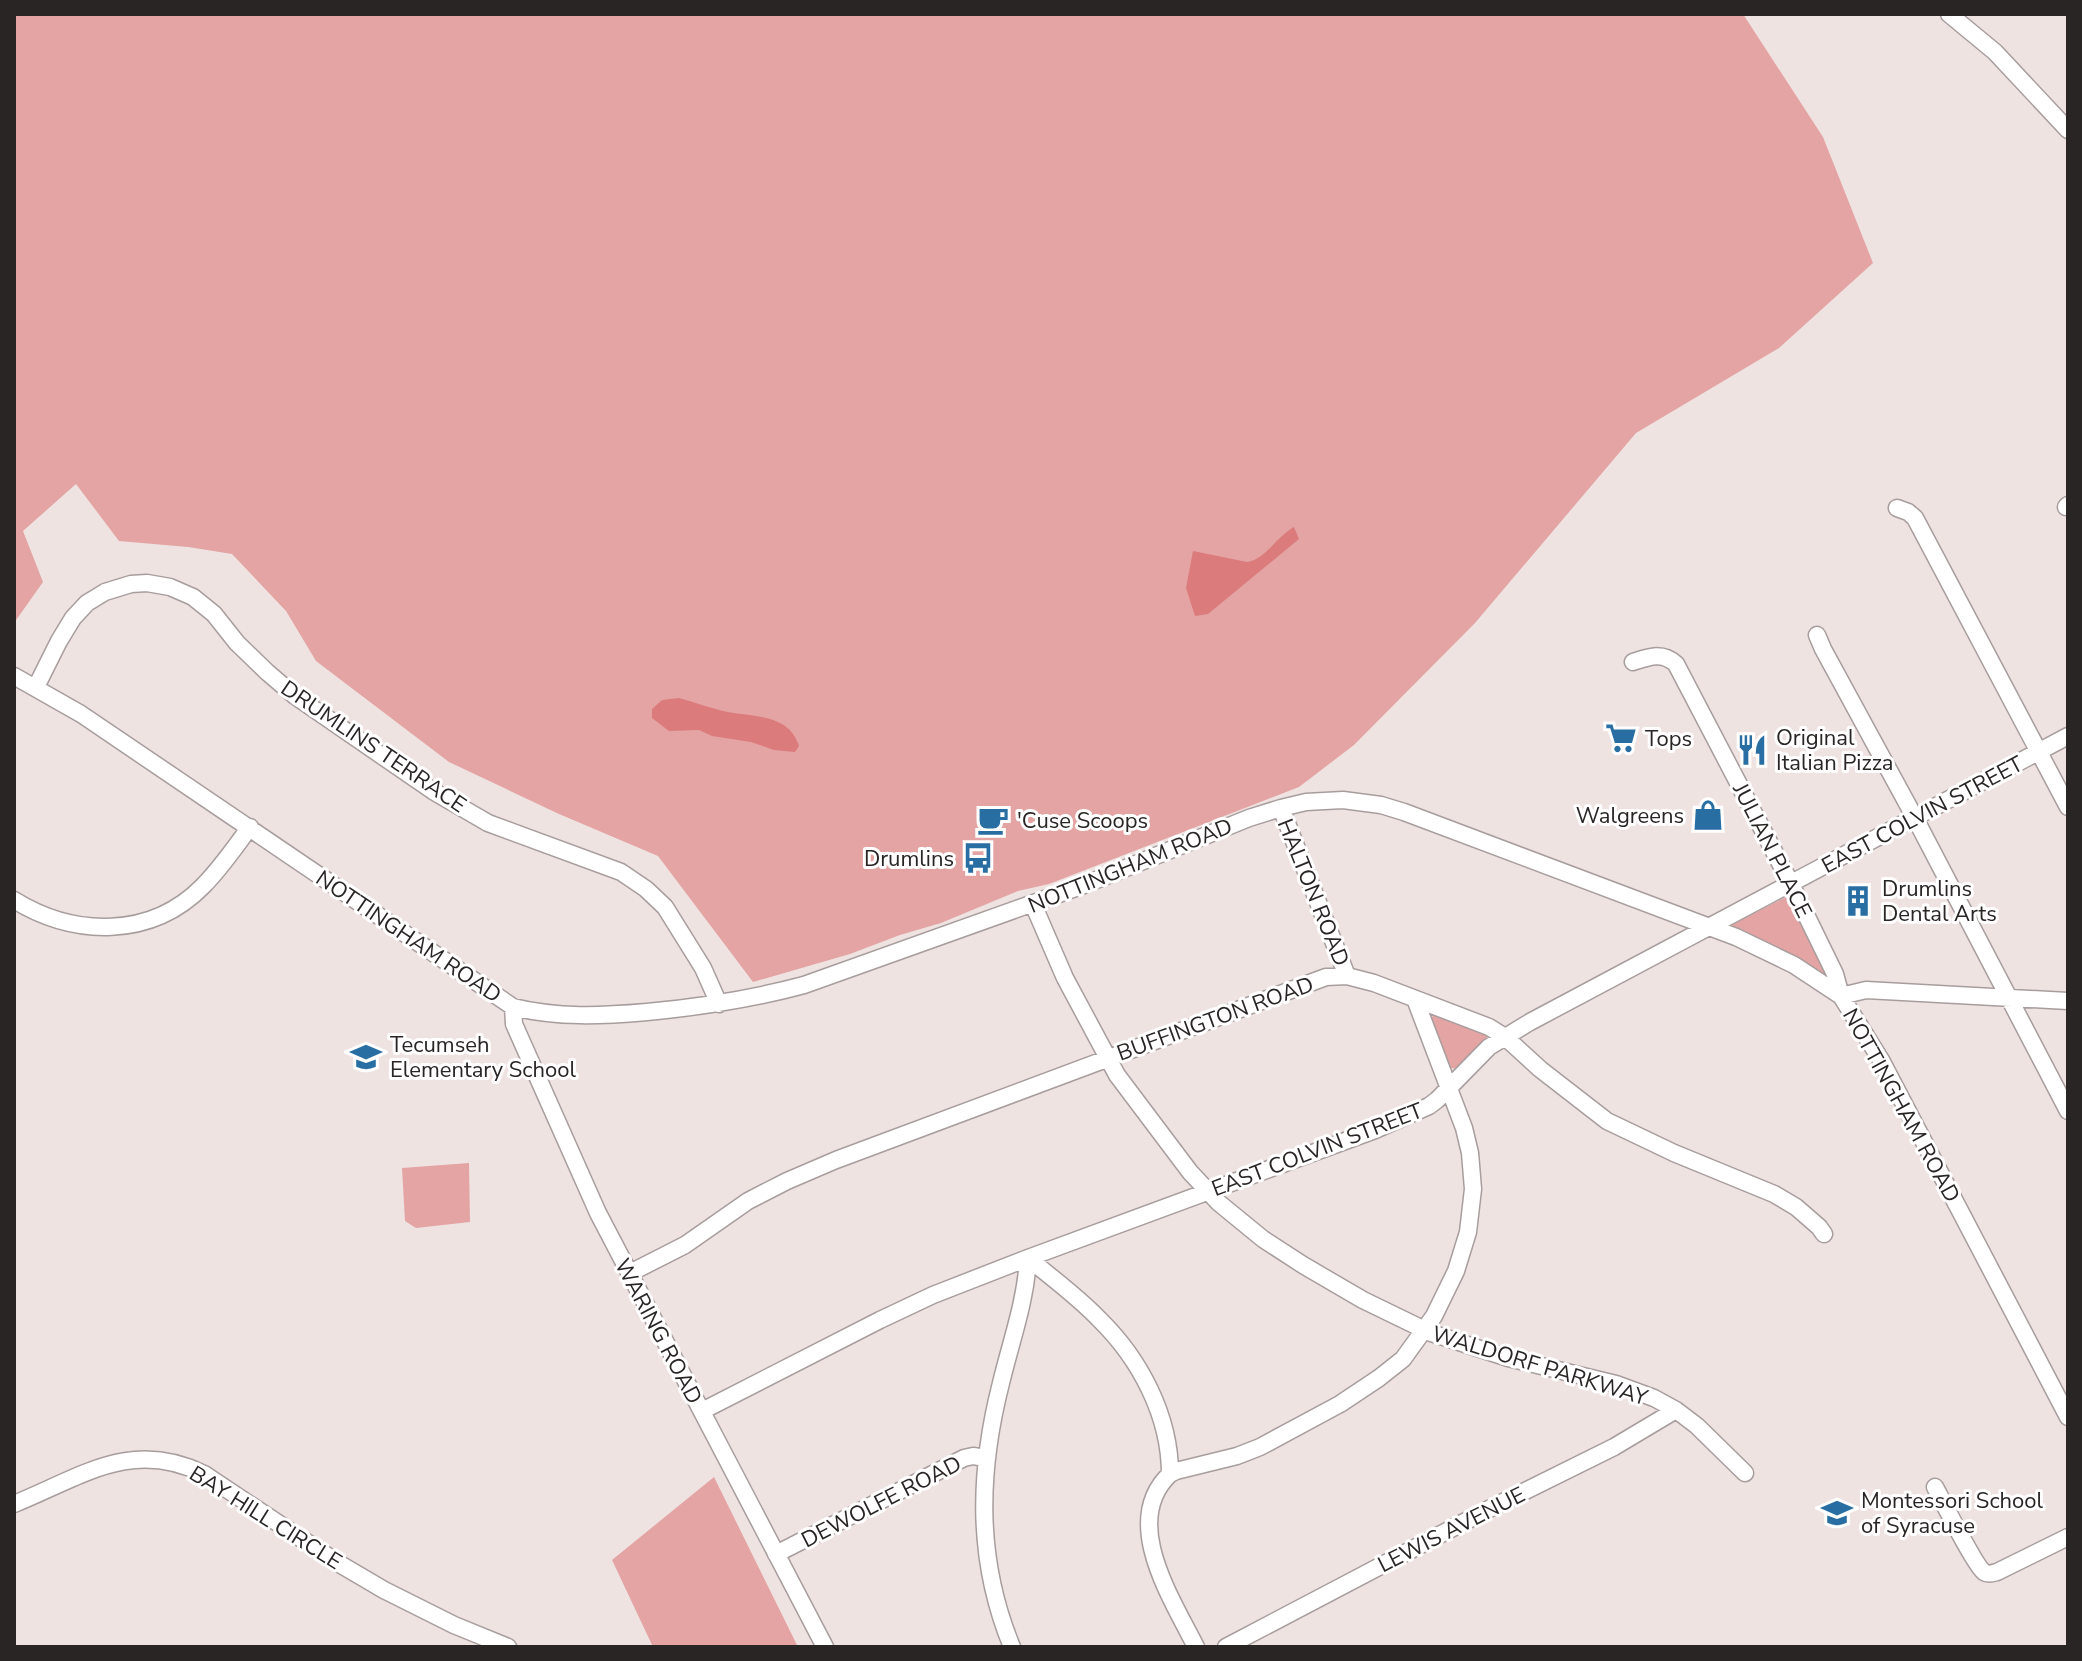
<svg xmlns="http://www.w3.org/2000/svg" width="2082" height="1661" viewBox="0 0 2082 1661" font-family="'Nunito Sans',sans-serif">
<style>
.green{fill:#e3a4a3}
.water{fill:#dc7b7c}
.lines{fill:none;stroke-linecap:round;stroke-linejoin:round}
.minor-casing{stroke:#a89d9d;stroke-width:19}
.minor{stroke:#fff;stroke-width:16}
.labels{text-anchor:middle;stroke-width:6;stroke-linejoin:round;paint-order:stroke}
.poi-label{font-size:22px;fill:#292525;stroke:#fff;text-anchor:start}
.street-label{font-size:22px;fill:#292525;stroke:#fff}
</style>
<rect width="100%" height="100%" fill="#efe3e2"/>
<path class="green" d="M 14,14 L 1743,14 L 1823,137 L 1873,263 L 1779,348 L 1636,433 L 1475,623 L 1354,745 L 1299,787 L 1049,884 L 1018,891 L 941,923 L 900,935 L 850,954 L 753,982 L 658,856 L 559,814 L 449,762 L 316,661 L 286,611 L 232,554 L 188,547 L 119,541 L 76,484 L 23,531 L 43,582 L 14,623 Z
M 1788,896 L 1827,977 L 1792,954 L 1729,926 Z
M 1436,1013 L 1488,1034 L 1487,1042 L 1460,1069 L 1450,1068 L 1431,1018 Z
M 469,1163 L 470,1222 L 416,1228 L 405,1221 L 402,1168 Z
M 714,1477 L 798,1647 L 653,1647 L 612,1560 Z"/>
<path class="water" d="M 1294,527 L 1299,539 L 1208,614 L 1195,616 L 1186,588 L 1193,551 L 1247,562 C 1266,559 1276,537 1294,527 Z
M 679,698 C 695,702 712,709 728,712 C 754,717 789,714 799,746 L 795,752 L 774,750 L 751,742 L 712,736 L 699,730 L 669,731 L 652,718 L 652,709 L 662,700 Z"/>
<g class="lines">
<defs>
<path id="minor" d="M 1949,14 L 1995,52 L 2068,130
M 2066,507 L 2068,505
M 1897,508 L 1908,512 L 1915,518 L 2068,807
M 1817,635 L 1823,649 L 1915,818 L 2068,1111
M 1633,662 C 1648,657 1662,651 1676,664 L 1791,884 L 1835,974 L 1841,996 L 1866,990 L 2068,1001
M 14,676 L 81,714 L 513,1007 C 558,1018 601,1016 647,1012 C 700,1007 752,999 804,985 L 1084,885 L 1249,818 L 1281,808 L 1306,802 L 1343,800 L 1381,805 L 1404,812 L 1736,937 L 1794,965 L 1841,996 L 1881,1060 L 2068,1417
M 36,687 L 59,641 L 73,618 L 87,603 L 105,592 L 131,584 L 147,583 L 170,587 L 193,597 L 214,614 L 237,643 L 267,672 L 295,696 L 433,791 L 488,823 L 621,872 L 646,889 L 665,907 L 703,968 L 719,1004
M 1281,808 L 1347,976
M 14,900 C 74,937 151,939 203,886 C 221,868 235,847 250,827
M 1033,904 L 1065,978 L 1117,1075 L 1190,1172 L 1219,1203 L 1263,1239 L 1303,1265 L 1363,1300 L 1431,1333 L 1508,1358 L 1616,1384 L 1654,1398 L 1676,1410 L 1697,1426 L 1745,1473
M 513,1007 L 514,1024 L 598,1213 L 825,1647
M 1028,1258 C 1052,1278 1078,1297 1099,1319 C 1140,1359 1170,1416 1170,1474 C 1120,1521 1172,1599 1196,1647
M 630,1273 L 685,1245 L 748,1201 L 787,1181 L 836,1160 L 1326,977 L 1347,976 L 1374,983 L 1489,1027 L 1505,1037 L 1540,1069 L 1607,1121 L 1674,1153 L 1774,1194 L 1796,1207 L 1819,1227 L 1824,1234
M 702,1411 L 880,1320 L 933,1295 L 1028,1258 L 1375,1130 L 1429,1106 L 1437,1100 L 1489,1047 L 1530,1022 L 2068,736
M 1170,1474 L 1176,1471 L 1237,1456 L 1260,1447 L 1340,1404 L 1379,1378 L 1403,1359 L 1434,1316 L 1456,1271 L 1468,1232 L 1473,1189 L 1470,1153 L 1464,1128 L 1415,999
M 1935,1487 C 1942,1500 1976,1567 1984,1572 C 1988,1575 1993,1573 1997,1572 L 2068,1537
M 14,1504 C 81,1477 131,1438 204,1474 L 338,1563 L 384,1590 L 454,1625 L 508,1647
M 776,1554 L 964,1458 L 973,1456 L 986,1458
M 1012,1647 C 976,1560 978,1473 1001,1383 C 1011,1341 1026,1301 1028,1258
M 1226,1647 L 1487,1510 L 1614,1447 L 1676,1410"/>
</defs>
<use href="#minor" class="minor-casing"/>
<use href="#minor" class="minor"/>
</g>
<defs>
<symbol id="supermarket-bare" viewBox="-9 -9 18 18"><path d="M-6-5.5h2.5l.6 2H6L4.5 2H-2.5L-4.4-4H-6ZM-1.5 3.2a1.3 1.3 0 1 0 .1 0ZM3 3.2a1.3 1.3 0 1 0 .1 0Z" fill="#286ea3" stroke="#fff" stroke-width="2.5" paint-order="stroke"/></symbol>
<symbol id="restaurant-bare" viewBox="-9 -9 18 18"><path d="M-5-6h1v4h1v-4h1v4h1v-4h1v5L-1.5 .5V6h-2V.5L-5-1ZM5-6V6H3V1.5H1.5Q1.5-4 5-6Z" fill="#286ea3" stroke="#fff" stroke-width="2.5" paint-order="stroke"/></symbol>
<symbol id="shop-bare" viewBox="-9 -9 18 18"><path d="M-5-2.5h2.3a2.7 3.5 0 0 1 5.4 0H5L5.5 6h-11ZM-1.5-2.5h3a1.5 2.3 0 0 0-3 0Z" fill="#286ea3" stroke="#fff" stroke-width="2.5" paint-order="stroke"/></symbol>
<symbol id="cafe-bare" viewBox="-9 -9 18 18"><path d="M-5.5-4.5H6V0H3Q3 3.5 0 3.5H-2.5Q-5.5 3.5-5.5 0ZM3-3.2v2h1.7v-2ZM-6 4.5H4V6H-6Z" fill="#286ea3" stroke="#fff" stroke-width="2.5" paint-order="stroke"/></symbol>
<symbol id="bus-bare" viewBox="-9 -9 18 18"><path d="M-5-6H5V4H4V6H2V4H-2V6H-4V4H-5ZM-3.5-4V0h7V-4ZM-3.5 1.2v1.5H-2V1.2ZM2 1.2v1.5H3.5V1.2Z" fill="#286ea3" stroke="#fff" stroke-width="2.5" paint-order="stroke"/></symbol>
<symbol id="building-bare" viewBox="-9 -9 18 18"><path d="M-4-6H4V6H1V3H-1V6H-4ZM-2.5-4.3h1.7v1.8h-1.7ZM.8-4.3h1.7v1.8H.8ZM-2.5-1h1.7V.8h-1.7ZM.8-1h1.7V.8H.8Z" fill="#286ea3" stroke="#fff" stroke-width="2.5" paint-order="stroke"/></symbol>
<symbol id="school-bare" viewBox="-9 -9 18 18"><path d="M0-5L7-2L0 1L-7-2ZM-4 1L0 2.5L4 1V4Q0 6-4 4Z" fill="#286ea3" stroke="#fff" stroke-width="2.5" paint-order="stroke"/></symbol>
</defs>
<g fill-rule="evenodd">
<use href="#supermarket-bare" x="1599" y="716" width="44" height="44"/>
<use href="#restaurant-bare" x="1730" y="728" width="44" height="44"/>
<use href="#shop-bare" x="1686" y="793" width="44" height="44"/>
<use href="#cafe-bare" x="971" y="798" width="44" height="44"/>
<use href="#bus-bare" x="956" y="836" width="44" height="44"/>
<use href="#building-bare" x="1836" y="879" width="44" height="44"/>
<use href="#school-bare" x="344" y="1035" width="44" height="44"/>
<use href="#school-bare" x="1815" y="1491" width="44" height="44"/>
</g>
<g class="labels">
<g class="poi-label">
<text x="1776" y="745">Original<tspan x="1776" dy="25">Italian Pizza</tspan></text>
<text x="1645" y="746">Tops</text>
<text x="1684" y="823" text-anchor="end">Walgreens</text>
<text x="1017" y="828">'Cuse Scoops</text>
<text x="954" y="866" text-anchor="end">Drumlins</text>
<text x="1882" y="896">Drumlins<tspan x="1882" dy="25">Dental Arts</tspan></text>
<text x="390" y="1052">Tecumseh<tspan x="390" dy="25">Elementary School</tspan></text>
<text x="1861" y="1508">Montessori School<tspan x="1861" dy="25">of Syracuse</tspan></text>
</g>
<g class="street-label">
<text transform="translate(374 746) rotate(34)" y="8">DRUMLINS TERRACE</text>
<text transform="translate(1922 814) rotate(-28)" y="8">EAST COLVIN STREET</text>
<text transform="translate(1773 850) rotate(63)" y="8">JULIAN PLACE</text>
<text transform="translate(1130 865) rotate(-22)" y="8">NOTTINGHAM ROAD</text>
<text transform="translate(1314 892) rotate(68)" y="8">HALTON ROAD</text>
<text transform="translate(409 936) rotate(34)" y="8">NOTTINGHAM ROAD</text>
<text transform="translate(1215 1018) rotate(-20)" y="8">BUFFINGTON ROAD</text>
<text transform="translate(1902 1105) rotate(61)" y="8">NOTTINGHAM ROAD</text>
<text transform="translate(1317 1149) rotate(-21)" y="8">EAST COLVIN STREET</text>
<text transform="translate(659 1331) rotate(62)" y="8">WARING ROAD</text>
<text transform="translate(1540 1365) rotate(17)" y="8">WALDORF PARKWAY</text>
<text transform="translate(881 1501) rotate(-27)" y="8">DEWOLFE ROAD</text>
<text transform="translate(266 1517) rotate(32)" y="8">BAY HILL CIRCLE</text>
<text transform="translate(1451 1529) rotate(-27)" y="8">LEWIS AVENUE</text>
</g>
</g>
<rect width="2082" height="1661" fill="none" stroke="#292525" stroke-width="32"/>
</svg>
